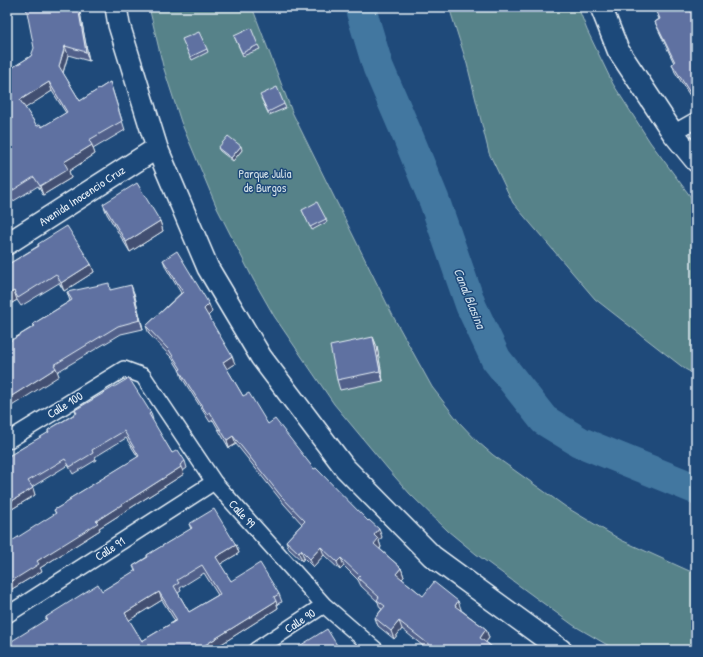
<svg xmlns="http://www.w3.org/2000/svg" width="703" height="657" viewBox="0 0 703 657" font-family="'Patrick Hand',sans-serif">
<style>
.green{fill:#578289;stroke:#a0bac0}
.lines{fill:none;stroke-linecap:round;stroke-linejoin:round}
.river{stroke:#4377a0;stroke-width:31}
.street-casing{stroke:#e8f1f8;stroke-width:18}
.secondary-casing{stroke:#e8f1f8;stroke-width:24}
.street{stroke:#1f4a7a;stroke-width:15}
.secondary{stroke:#1f4a7a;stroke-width:21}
.wall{fill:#51618a;stroke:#e8f1f8;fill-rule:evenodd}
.shaded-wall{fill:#424f71;stroke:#e8f1f8}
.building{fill:#5e71a1;stroke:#e8f1f8;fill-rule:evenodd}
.labels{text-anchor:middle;stroke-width:3;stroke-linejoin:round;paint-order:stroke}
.park-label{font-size:12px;fill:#d2e0e7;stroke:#1f4a7a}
.street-label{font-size:12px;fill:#e8f1f8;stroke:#1f4a7a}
.water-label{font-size:13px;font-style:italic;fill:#cfdfeb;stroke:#1f4a7a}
</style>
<rect width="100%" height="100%" fill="#1f4a7a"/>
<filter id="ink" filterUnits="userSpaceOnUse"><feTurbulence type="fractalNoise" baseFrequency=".025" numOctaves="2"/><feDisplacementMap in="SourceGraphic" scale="8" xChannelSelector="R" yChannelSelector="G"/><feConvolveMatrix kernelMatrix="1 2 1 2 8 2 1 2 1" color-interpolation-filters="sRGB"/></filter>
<g filter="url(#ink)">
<path class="green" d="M 149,7 L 252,7 L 292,112 L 394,318 L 432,387 L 459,422 L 478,442 L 493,455 L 566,507 L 621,540 L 696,574 L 696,650 L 616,650 L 573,625 L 476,554 L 448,531 L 410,494 L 388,469 L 334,404 L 274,316 L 253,279 L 217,208 L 181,122 L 163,66 Z
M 449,7 L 578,7 L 587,30 L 613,84 L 650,142 L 696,204 L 696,375 L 685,369 L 595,299 L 513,203 L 489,153 L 467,64 Z"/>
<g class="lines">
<path class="river" d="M 360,7 L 378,67 L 409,139 L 434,200 L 471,306 L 496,359 L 544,420 L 580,442 L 696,489"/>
<defs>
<path id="street" d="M 673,133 L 696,120
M 7,441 L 124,369 L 143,376 L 214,482 L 324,605 L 376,650
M 7,615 L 214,482
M 256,650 L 324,605"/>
<path id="secondary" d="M 116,7 L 119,25 L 157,148 L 208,268 L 261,357 L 345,468 L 432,556 L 561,650
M 601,7 L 618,50 L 673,133 L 696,161
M 7,244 L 157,148"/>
</defs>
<use href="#street" class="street-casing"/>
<use href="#secondary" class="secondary-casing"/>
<use href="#street" class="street"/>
<use href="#secondary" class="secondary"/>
</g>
<path class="wall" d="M 79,7 L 89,61 L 68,55 L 63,73 L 80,101 L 110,82 L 125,130 L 93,149 L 95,154 L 69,171 L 71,178 L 43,195 L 38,186 L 7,205 L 7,71 L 31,56 ZM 52,91 L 66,113 L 42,127 L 37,126 L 25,108 Z
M 654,7 L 682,7 L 696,16 L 696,96 L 692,99 L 675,72 L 672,64 L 674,63 L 658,29 L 655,22 L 659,19 Z
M 234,36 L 258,45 L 260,49 L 243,56 Z
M 184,43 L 207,49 L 208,52 L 192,60 Z
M 261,98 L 284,104 L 286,108 L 269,115 Z
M 218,148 L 242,150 L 233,161 L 220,151 Z
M 103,204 L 160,221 L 163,231 L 130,252 L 107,214 Z
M 302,210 L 326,219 L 327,222 L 312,230 Z
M 38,244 L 91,264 L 94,272 L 64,291 L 59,283 L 21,306 L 17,300 L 7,306 L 7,265 L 38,246 Z
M 163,260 L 212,312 L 208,316 L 235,364 L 227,369 L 243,396 L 268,424 L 382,537 L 379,541 L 381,547 L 380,549 L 401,568 L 404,577 L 402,579 L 423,596 L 461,609 L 461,610 L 486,629 L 489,638 L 486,642 L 496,650 L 428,650 L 402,629 L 394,639 L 378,626 L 375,618 L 382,609 L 380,608 L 378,602 L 361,586 L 358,580 L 344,566 L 340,570 L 324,555 L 313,567 L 304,558 L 302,561 L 289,549 L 286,541 L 302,524 L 284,504 L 236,444 L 229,448 L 213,420 L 210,422 L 182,378 L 180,371 L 172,358 L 149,334 L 146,326 L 181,293 L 166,268 Z
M 111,290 L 134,293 L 143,329 L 121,334 L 57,372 L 59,376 L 10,341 L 34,326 L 33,324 L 70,301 L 67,292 Z
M 373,337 L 377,347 L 383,381 L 340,390 L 337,380 Z
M 75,410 L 151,413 L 153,420 L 152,421 L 172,453 L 185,461 L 187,468 L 183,471 L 184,474 L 99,528 L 100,530 L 40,568 L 42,571 L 7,592 L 56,514 L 54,510 L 70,501 L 69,499 L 138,457 L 126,438 L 95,457 L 96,460 L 73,474 L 68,465 L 32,487 L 35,495 L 7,512 L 7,457 L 48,433 L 48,430 L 76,413 Z
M 189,524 L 236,545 L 239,553 L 220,564 L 231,581 L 279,594 L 282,602 L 277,604 L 278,608 L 212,650 L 7,650 L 46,620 L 46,617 L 102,591 L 135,571 L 133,566 L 147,557 L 147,555 L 191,529 ZM 204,573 L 218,595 L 189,612 L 178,593 L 181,591 L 180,588 ZM 162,600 L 175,621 L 142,641 L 129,620 Z"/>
<path class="shaded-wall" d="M 78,7 L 79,7 L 89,61 L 86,52 Z
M 65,46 L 68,55 L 62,76 L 59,66 Z
M 49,82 L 52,91 L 24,109 L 20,100 Z
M 696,86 L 696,96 L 692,99 L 689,91 Z
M 92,145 L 95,154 L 69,171 L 71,178 L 43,195 L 40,186 L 64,162 Z
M 241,146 L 242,150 L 233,161 L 231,158 Z
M 160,221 L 163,231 L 130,252 L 126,242 Z
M 91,264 L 94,272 L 64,291 L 61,283 Z
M 131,285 L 134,293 L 143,329 L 140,320 Z
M 14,291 L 17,300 L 7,306 L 7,295 Z
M 209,304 L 212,312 L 207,317 L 204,309 Z
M 373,337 L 377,347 L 383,381 L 380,371 Z
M 232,356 L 235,364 L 226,370 L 223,362 Z
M 56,368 L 59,376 L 7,409 L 7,399 Z
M 233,436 L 236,444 L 229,448 L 227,440 Z
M 181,467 L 184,474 L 99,528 L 100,530 L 40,568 L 42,571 L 7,592 L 7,584 L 37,561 L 96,521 Z
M 33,488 L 35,495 L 7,512 L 7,504 Z
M 379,529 L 382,537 L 379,541 L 381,547 L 377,552 L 374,544 L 374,535 Z
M 236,545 L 239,553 L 219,565 L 216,557 Z
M 321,547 L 324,555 L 313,567 L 310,559 Z
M 301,550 L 304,558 L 302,561 L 299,553 Z
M 341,558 L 344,566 L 340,570 L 337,562 Z
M 401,568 L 404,577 L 399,582 L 396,574 Z
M 159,592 L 162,600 L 128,621 L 125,613 Z
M 276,601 L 278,608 L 212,650 L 197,650 Z
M 458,601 L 461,609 L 458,614 L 455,606 Z
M 399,621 L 402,629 L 394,639 L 391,631 Z
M 486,629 L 489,638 L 483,646 L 480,638 Z"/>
<path class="building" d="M 26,7 L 78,7 L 86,52 L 65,46 L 59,66 L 80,101 L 110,82 L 122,121 L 89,140 L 92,145 L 64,162 L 68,169 L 40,186 L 34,177 L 7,194 L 7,71 L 31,56 L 34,48 ZM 49,82 L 67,112 L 42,127 L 40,124 L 37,126 L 20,100 Z
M 655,7 L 682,7 L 682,8 L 684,7 L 692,7 L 696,16 L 696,86 L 689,91 L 672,64 L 675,62 L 655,22 L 660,19 Z
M 251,28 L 258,45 L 242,53 L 234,36 Z
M 199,32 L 207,49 L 190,57 L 182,39 Z
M 277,87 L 284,104 L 268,112 L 260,95 Z
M 228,136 L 241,146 L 231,158 L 218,148 Z
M 137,183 L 160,221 L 126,242 L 103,204 Z
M 317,202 L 326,219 L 310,227 L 302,210 Z
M 67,226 L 91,264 L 61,283 L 56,274 L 18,298 L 14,291 L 7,295 L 7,265 L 39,246 L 38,244 Z
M 177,251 L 209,304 L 204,309 L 232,356 L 223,362 L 243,396 L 249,393 L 268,424 L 275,419 L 314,469 L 316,468 L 368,521 L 369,520 L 379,529 L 374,535 L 378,539 L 374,544 L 401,568 L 396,574 L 423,596 L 434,582 L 458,601 L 455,606 L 486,629 L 480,638 L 496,650 L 436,650 L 399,621 L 391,631 L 375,618 L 385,606 L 377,600 L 379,597 L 358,578 L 360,576 L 341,558 L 337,562 L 321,547 L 310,559 L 301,550 L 299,553 L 286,541 L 305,521 L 281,496 L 233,436 L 227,440 L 210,412 L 207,414 L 179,370 L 181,369 L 169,350 L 146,326 L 183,292 L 163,260 Z
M 109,283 L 110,290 L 131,285 L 140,320 L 118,326 L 54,365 L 56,368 L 7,399 L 7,337 L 10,341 L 35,326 L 33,324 L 72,300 L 67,292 Z
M 373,337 L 380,371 L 337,380 L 330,346 Z
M 129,378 L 151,413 L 149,414 L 172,453 L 178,450 L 185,461 L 180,465 L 181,467 L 96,521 L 98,523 L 37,561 L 39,564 L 7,584 L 7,544 L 56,513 L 54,510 L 71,500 L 69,499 L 139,456 L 124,431 L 92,450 L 93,453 L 70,467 L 65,459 L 28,481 L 33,488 L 7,504 L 7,457 L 49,432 L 48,430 L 77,413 L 75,410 Z
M 214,509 L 236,545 L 216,557 L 231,581 L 260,563 L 279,594 L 274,597 L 276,601 L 197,650 L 7,650 L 7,644 L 47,619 L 46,617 L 98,584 L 102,591 L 136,570 L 133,566 L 148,557 L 147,555 L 192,528 L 189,524 ZM 202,565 L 220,594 L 189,612 L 174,586 L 179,583 L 177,580 ZM 159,592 L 177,620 L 142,641 L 125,613 Z
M 327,629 L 340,650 L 293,650 Z"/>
</g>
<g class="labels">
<g class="park-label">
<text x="265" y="178">Parque Julia<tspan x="265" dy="14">de Burgos</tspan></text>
</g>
<g class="street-label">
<text transform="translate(82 196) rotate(-33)" y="4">Avenida Inocencio Cruz</text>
<text transform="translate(65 405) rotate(-32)" y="4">Calle 100</text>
<text transform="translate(242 514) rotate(48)" y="4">Calle 99</text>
<text transform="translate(110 549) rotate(-33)" y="4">Calle 91</text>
<text transform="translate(300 621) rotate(-33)" y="4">Calle 90</text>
</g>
<g class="water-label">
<text transform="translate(470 298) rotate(68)" y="5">Canal Blasina</text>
</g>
</g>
<rect width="703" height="657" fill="none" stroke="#1f4a7a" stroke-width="24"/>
<rect x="12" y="12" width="679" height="633" fill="none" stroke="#e8f1f8" stroke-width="1.5" filter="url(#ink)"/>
</svg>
